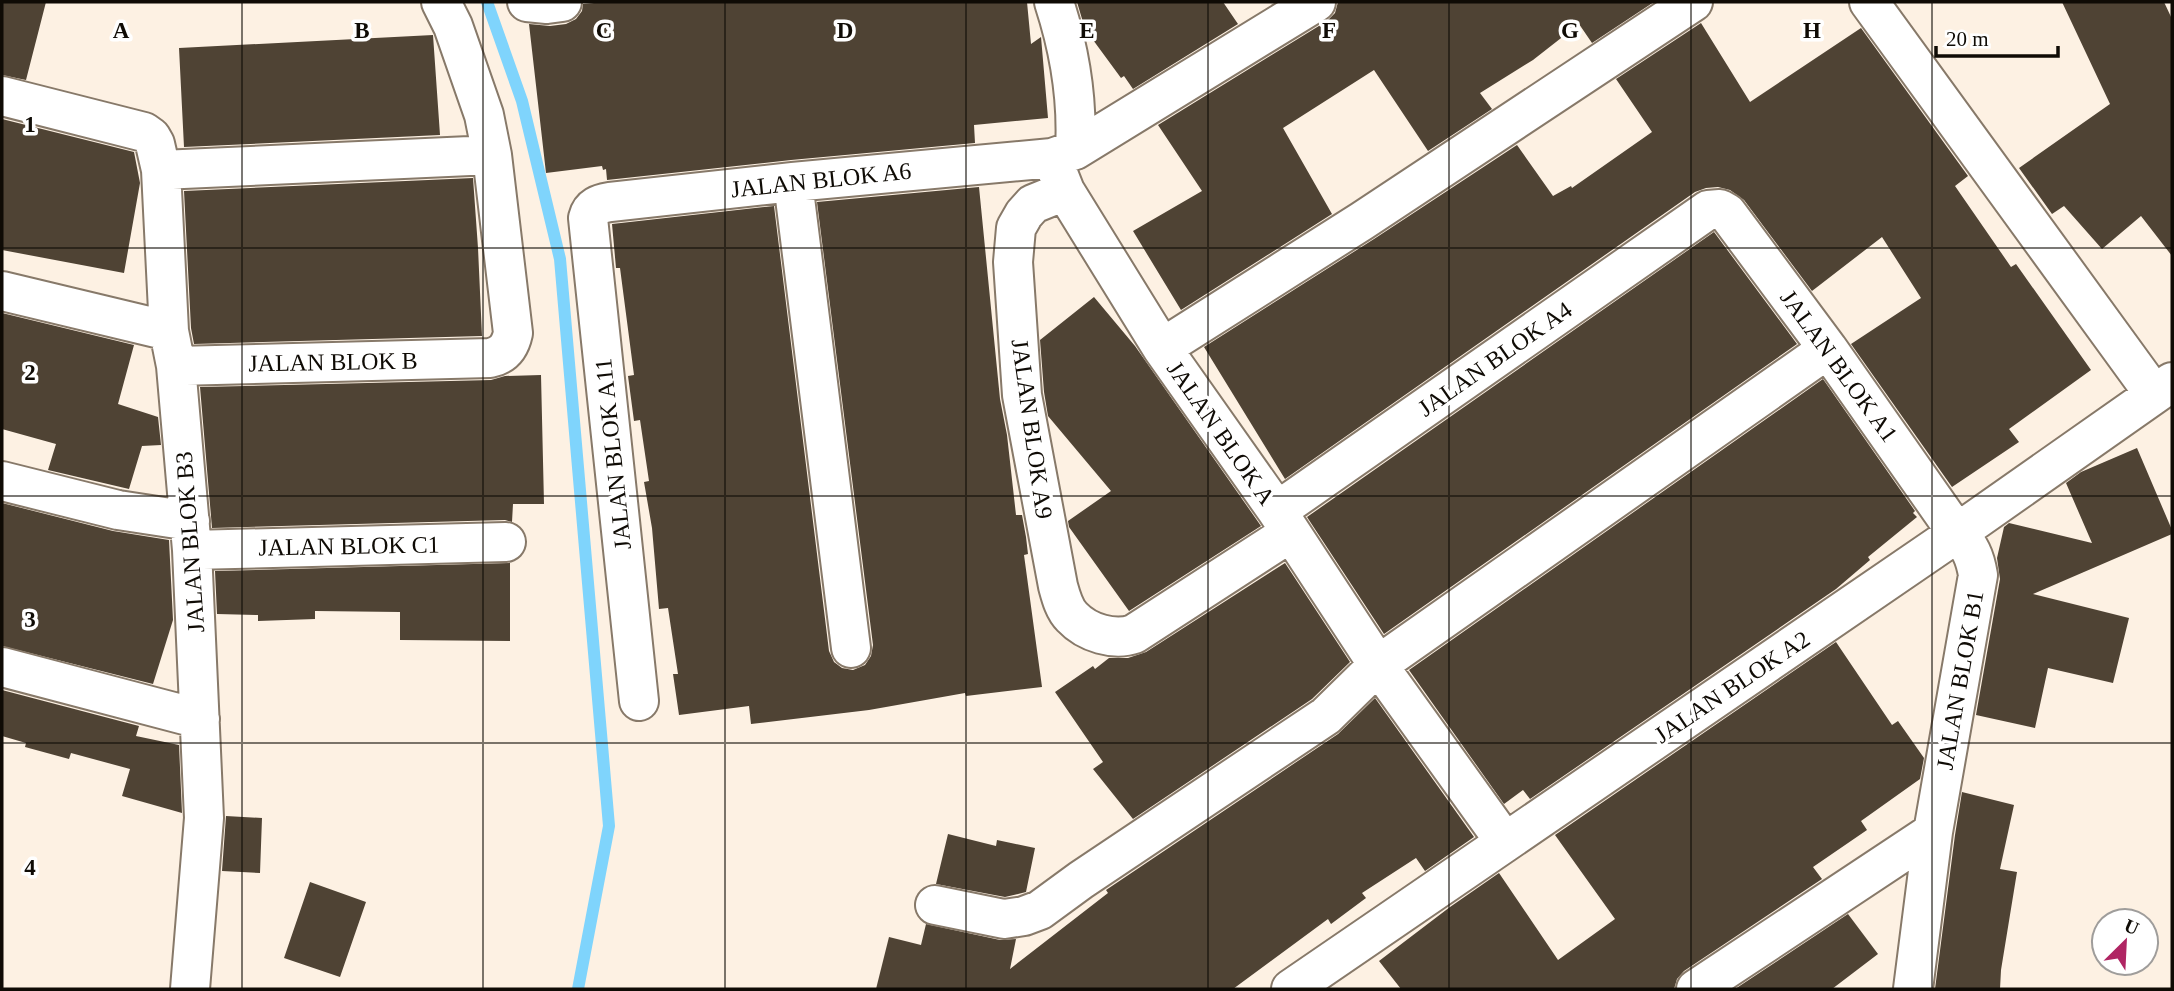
<svg xmlns="http://www.w3.org/2000/svg" width="2174" height="991" viewBox="0 0 2174 991" font-family="Georgia,serif">
<style>
.lines{fill:none;stroke-linecap:round;stroke-linejoin:round}
.stream{stroke:#7fd4fc;stroke-width:12}
.building{fill:#4f4334}
.street-casing{stroke:#877969;stroke-width:42}
.street{stroke:#fff;stroke-width:38}
.grid{fill:none;stroke:#0f0b05;stroke-width:2;stroke-opacity:0.55}
.labels{text-anchor:middle;stroke-width:7;stroke-linejoin:round;paint-order:stroke}
.street-label{font-size:24px;fill:#0f0b05;stroke:#fff}
.grid-label{font-size:23px;text-anchor:middle;font-weight:bold;fill:#0f0b05;stroke:#fff;stroke-width:7;stroke-linejoin:round;paint-order:stroke}
</style>
<rect width="100%" height="100%" fill="#fdf1e3"/>
<g class="lines">
<path class="stream" d="M 487,2 L 522,101 L 560,259 L 609,826 L 578,989"/>
</g>
<path class="building" d="M 2,2 L 46,2 L 26,80 L 2,75 Z
M 605,2 L 1027,2 L 1031,44 L 1041,37 L 1048,118 L 974,125 L 975,143 L 791,160 L 607,180 L 606,169 L 603,170 L 602,166 L 546,173 L 529,24 L 550,26 L 566,24 L 576,19 L 582,11 L 583,4 Z
M 1077,2 L 1223,2 L 1238,24 L 1133,89 L 1124,76 L 1121,78 L 1085,29 Z
M 1338,2 L 1654,2 L 1592,43 L 1579,24 L 1533,60 L 1480,93 L 1492,109 L 1428,151 L 1374,70 L 1283,128 L 1332,214 L 1181,310 L 1133,231 L 1202,191 L 1158,125 L 1327,21 L 1335,13 Z
M 2062,2 L 2164,2 L 2172,19 L 2172,256 L 2141,216 L 2102,249 L 2064,206 L 2052,214 L 2019,168 L 2110,104 Z
M 1701,23 L 1750,102 L 1861,28 L 1968,176 L 1955,186 L 2011,267 L 2016,264 L 2091,370 L 2009,429 L 2019,442 L 1952,487 L 1851,344 L 1921,298 L 1882,237 L 1812,291 L 1744,200 L 1730,190 L 1718,187 L 1706,188 L 1695,192 L 1285,479 L 1204,347 L 1374,239 L 1517,145 L 1553,196 L 1571,186 L 1572,188 L 1652,132 L 1616,79 Z
M 433,35 L 440,135 L 184,147 L 179,48 Z
M 2,119 L 134,152 L 140,183 L 124,273 L 2,250 Z
M 473,178 L 478,248 L 482,336 L 194,344 L 191,328 L 184,191 Z
M 979,187 L 1000,399 L 1007,435 L 1016,515 L 1022,515 L 1026,537 L 1028,554 L 1024,555 L 1042,687 L 966,696 L 965,693 L 869,710 L 751,724 L 749,706 L 679,715 L 673,674 L 678,674 L 668,608 L 659,609 L 652,528 L 644,482 L 649,481 L 640,420 L 634,421 L 628,376 L 634,375 L 620,268 L 616,268 L 612,224 L 774,206 L 829,651 L 834,662 L 842,668 L 853,670 L 865,665 L 871,656 L 873,645 L 817,202 Z
M 1714,232 L 1797,344 L 1384,634 L 1307,517 Z
M 1094,297 L 1135,346 L 1261,526 L 1129,611 L 1069,527 L 1068,521 L 1111,491 L 1048,416 L 1044,392 L 1040,340 Z
M 2,313 L 134,345 L 118,404 L 158,417 L 161,445 L 142,446 L 129,489 L 48,470 L 56,444 L 2,429 Z
M 541,375 L 544,504 L 513,504 L 512,522 L 505,520 L 212,528 L 200,387 L 491,380 L 505,376 Z
M 1823,379 L 1915,511 L 1913,513 L 1917,517 L 1868,557 L 1870,560 L 1836,589 L 1530,799 L 1523,790 L 1504,804 L 1409,670 Z
M 2137,448 L 2172,530 L 2172,534 L 2033,594 L 2129,618 L 2113,683 L 2048,668 L 2035,728 L 1976,715 L 2000,579 L 1997,558 L 2004,527 L 2009,523 L 2092,543 L 2066,483 L 2081,472 Z
M 2,503 L 113,531 L 169,540 L 173,620 L 153,684 L 2,646 Z
M 510,563 L 510,641 L 400,640 L 400,612 L 315,611 L 315,619 L 258,621 L 258,615 L 217,614 L 215,571 Z
M 1285,563 L 1350,662 L 1312,699 L 1133,819 L 1093,769 L 1103,762 L 1055,692 L 1093,666 L 1095,669 L 1109,658 L 1128,658 L 1146,652 Z
M 1836,642 L 1892,725 L 1898,721 L 1924,758 L 1920,779 L 1861,821 L 1867,830 L 1813,867 L 1822,879 L 1684,971 L 1677,979 L 1674,989 L 1401,989 L 1379,961 L 1450,907 L 1499,873 L 1558,960 L 1615,919 L 1555,835 Z
M 2,690 L 139,726 L 136,736 L 179,745 L 182,813 L 122,796 L 130,769 L 71,753 L 69,759 L 25,747 L 26,743 L 2,736 Z
M 1375,698 L 1474,837 L 1425,871 L 1416,858 L 1362,893 L 1366,898 L 1331,924 L 1328,919 L 1233,989 L 876,989 L 889,937 L 921,945 L 926,924 L 1000,940 L 1016,939 L 1010,969 L 1108,893 L 1106,890 L 1338,734 Z
M 1962,792 L 2014,805 L 2000,869 L 2017,872 L 2001,970 L 2000,989 L 1935,989 L 1955,835 Z
M 226,816 L 262,818 L 260,873 L 222,871 Z
M 948,834 L 996,846 L 997,840 L 1035,848 L 1026,892 L 1005,897 L 936,884 Z
M 310,882 L 366,902 L 340,977 L 284,958 Z
M 1848,914 L 1878,954 L 1832,989 L 1735,989 Z"/>
<g class="lines">
<defs>
<path id="street" d="M 527,2 L 547,4 L 562,2
M 1869,2 L 2154,394
M 2,96 L 144,132 L 151,137 L 155,144 L 161,170 L 169,331 L 176,366 L 192,550 L 204,818 L 190,989
M 1075,150 L 1316,2
M 1052,158 L 1065,191 L 1162,348 L 1277,511 L 1378,665 L 1505,842
M 161,170 L 492,155
M 793,182 L 851,648
M 1065,191 L 1033,204 L 1024,214 L 1016,228 L 1013,262 L 1022,395 L 1058,586 C 1061,597 1064,609 1072,617 C 1087,633 1114,641 1134,634 L 1290,533
M 2,291 L 169,331
M 1162,348 L 1362,221 L 1693,2
M 176,366 L 490,358 C 504,355 510,347 513,333 L 492,155 L 484,115 L 453,26 L 441,2
M 2,481 L 118,510 L 190,521
M 1277,511 L 1708,210 L 1720,209 L 1727,213 L 1828,349 L 1957,533 C 1970,546 1975,557 1978,575 L 1933,832 L 1913,989
M 192,550 L 506,542
M 2,667 L 200,719
M 639,701 L 588,218 C 591,206 599,204 610,202 L 793,182 L 1052,158 L 1075,150 C 1078,98 1070,51 1054,2
M 935,905 L 1004,919 L 1024,916 L 1040,910 L 1081,880 L 1326,716 L 1378,665 L 1828,349
M 1291,989 L 1957,533 L 2172,382
M 1696,989 L 1933,832"/>
</defs>
<use href="#street" class="street-casing"/>
<use href="#street" class="street"/>
</g>
<path class="grid" d="M 242,2 L 242,989M 483,2 L 483,989M 725,2 L 725,989M 966,2 L 966,989M 1208,2 L 1208,989M 1449,2 L 1449,989M 1691,2 L 1691,989M 1932,2 L 1932,989M 2,248 L 2172,248M 2,496 L 2172,496M 2,743 L 2172,743"/>
<g class="labels">
<g class="street-label">
<text transform="translate(821 180) rotate(-6)" y="8">JALAN BLOK A6</text>
<text transform="translate(1495 359) rotate(-35)" y="8">JALAN BLOK A4</text>
<text transform="translate(333 362) rotate(-1)" y="8">JALAN BLOK B</text>
<text transform="translate(1839 366) rotate(54)" y="8">JALAN BLOK A1</text>
<text transform="translate(1032 429) rotate(82)" y="8">JALAN BLOK A9</text>
<text transform="translate(1221 433) rotate(55)" y="8">JALAN BLOK A</text>
<text transform="translate(613 454) rotate(-96)" y="8">JALAN BLOK A11</text>
<text transform="translate(190 542) rotate(-94)" y="8">JALAN BLOK B3</text>
<text transform="translate(349 546) rotate(-1)" y="8">JALAN BLOK C1</text>
<text transform="translate(1960 680) rotate(-80)" y="8">JALAN BLOK B1</text>
<text transform="translate(1732 687) rotate(-34)" y="8">JALAN BLOK A2</text>
</g>
</g>
<g class="grid-label">
<text x="121" y="38">A</text>
<text x="362" y="38">B</text>
<text x="604" y="38">C</text>
<text x="845" y="38">D</text>
<text x="1087" y="38">E</text>
<text x="1329" y="38">F</text>
<text x="1570" y="38">G</text>
<text x="1812" y="38">H</text>
<text x="30" y="132">1</text>
<text x="30" y="380">2</text>
<text x="30" y="627">3</text>
<text x="30" y="875">4</text>
</g>
<rect width="2174" height="991" fill="none" stroke="#0f0b05" stroke-width="7"/>
<g transform="translate(2125 942) rotate(24)"><circle r="33" fill="#ffffff" stroke="#9f9d9b" stroke-width="2"/>
<path d="M0-5L12 26L0 18L-12 26Z" fill="#b02563"/>
<text y="-10" font-size="19" font-weight="bold" text-anchor="middle" fill="#0f0b05">U</text>
</g>
<path d="M1936 46v10h122v-10" fill="none" stroke="#0f0b05" stroke-width="3.5"/>
<text x="1946" y="46" font-size="21" fill="#0f0b05" stroke="#ffffff" stroke-width="5" paint-order="stroke">20 m</text>
</svg>
